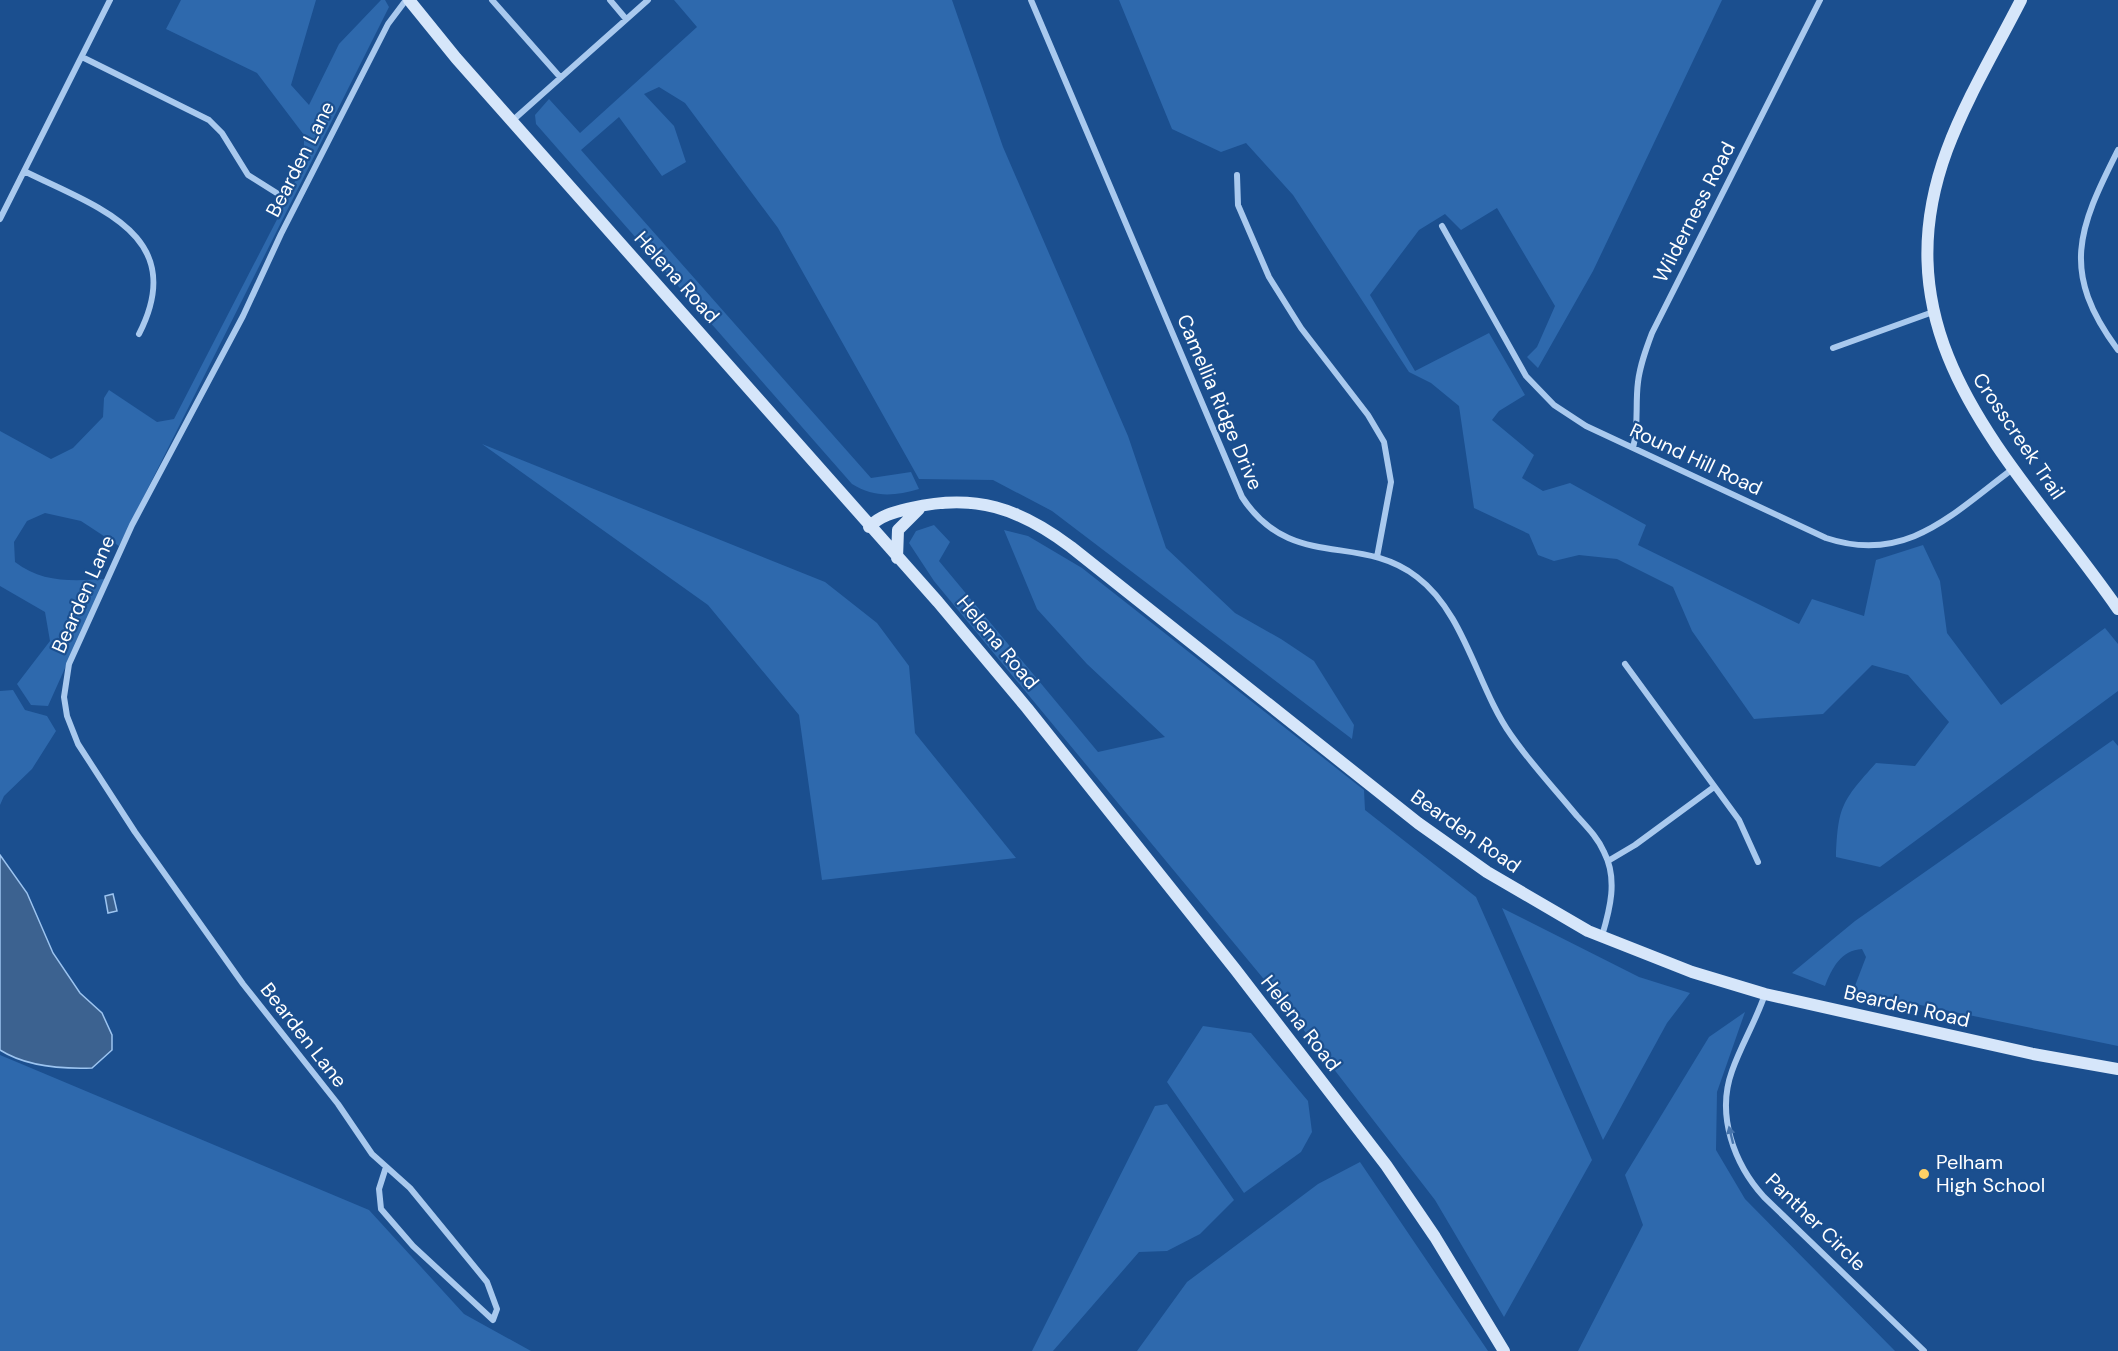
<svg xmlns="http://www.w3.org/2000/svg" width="2118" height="1351" viewBox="0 0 2118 1351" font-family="'DM Sans',sans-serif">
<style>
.green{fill:#2e69ad}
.water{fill:#3c6290;stroke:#9cc4f0;stroke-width:1.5}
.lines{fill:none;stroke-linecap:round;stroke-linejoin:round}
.street{stroke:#a9c9ee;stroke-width:6}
.secondary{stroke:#d6e6fa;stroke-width:12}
.oneway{fill:#4674ac}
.poi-dot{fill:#ffd166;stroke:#1b4f8f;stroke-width:2}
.labels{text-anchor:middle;stroke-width:4.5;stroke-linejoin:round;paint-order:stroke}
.street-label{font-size:20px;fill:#fff;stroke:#1b4f8f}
.poi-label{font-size:20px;fill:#fff;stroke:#1b4f8f;text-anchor:start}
</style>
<rect width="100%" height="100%" fill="#1b4f8f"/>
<path class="green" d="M 181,0 L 316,0 L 291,85 L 309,105 L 339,44 L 381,0 L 385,0 L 389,7 L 119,546 L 81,521 L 45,513 L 27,521 L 14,542 L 15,562 C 42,583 72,581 105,579 L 48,706 L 31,705 L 17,684 L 50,641 L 45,612 L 0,586 L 0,431 L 51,459 L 73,448 L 103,417 L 104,398 L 109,390 L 157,422 L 174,419 L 286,202 L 304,160 L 304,135 L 257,73 L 166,29 Z
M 674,0 L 952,0 L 1003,147 L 1128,436 L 1166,548 L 1235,613 L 1281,639 L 1314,661 L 1354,725 L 1352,739 L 1052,511 L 993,480 L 919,479 L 778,228 L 685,103 L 659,87 L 644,94 L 674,126 L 686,162 L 662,176 L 619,117 L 581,150 L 871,478 L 911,472 L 919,489 C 895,496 874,498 852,484 L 536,124 L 535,115 L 549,99 L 580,133 L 697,27 Z
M 1119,0 L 1722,0 L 1593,271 L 1538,368 L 1527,357 L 1537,347 L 1555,306 L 1497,208 L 1461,230 L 1445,214 L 1419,230 L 1370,295 L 1415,371 L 1489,333 L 1525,395 L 1499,411 L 1492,420 L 1534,455 L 1522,478 L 1543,491 L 1570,483 L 1646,525 L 1638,545 L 1799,624 L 1812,599 L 1864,616 L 1876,560 L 1923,545 L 1940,581 L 1947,633 L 2001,705 L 2105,628 L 2118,644 L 2118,691 L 1880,867 L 1836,857 C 1838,806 1842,801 1876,763 L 1915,766 L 1949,722 L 1908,675 L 1872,665 L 1823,714 L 1754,719 L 1692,631 L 1673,587 L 1617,559 L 1579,555 L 1554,561 L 1538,555 L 1529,534 L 1474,508 L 1459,406 L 1431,383 L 1409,372 L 1293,195 L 1246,143 L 1221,152 L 1172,129 Z
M 482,444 L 825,582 L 877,623 L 909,666 L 915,733 L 1016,858 L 822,880 L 799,715 L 708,605 Z
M 934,525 L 950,542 L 939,561 L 1098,752 L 1165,737 L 1087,664 L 1037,609 L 1004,530 L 1028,536 L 1082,568 L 1364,790 L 1365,810 L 1476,897 L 1592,1160 L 1504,1317 L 1435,1200 L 1272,989 L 934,581 L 909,543 L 916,531 Z
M 13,690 L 25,710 L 47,716 L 56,731 L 32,769 L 4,796 L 0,805 L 0,691 Z
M 2113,740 L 2118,746 L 2118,1046 L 1853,991 L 1866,957 L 1862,949 C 1841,950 1832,968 1825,986 L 1792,973 L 1855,921 Z
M 1502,908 L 1639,977 L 1690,993 L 1667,1023 L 1603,1140 Z
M 1745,1012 L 1717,1092 L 1716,1150 L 1745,1199 L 1895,1351 L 1578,1351 L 1643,1225 L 1625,1175 L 1709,1037 Z
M 1203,1026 L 1251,1033 L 1308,1101 L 1312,1132 L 1301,1152 L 1244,1193 L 1167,1082 Z
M 0,1055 L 369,1210 L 464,1314 L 531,1351 L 0,1351 Z
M 1167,1104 L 1234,1200 L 1200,1234 L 1167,1251 L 1139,1252 L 1053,1351 L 1032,1351 L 1155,1106 Z
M 1360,1162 L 1488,1351 L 1137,1351 L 1187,1282 L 1318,1184 Z"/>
<path class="water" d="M 0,855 L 27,893 L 53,953 L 80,993 L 102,1013 L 112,1035 L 112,1050 L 92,1068 C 63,1069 25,1066 0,1050 Z
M 113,894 L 117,911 L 108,913 L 105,896 Z"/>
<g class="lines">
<path class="street" d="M 492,0 L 560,77
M 610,0 L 626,19
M 1031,0 L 1242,497 C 1291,572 1359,532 1417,577 C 1465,613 1477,687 1511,735 C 1531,764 1555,789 1577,816 C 1587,827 1598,838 1604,852 C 1618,879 1610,909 1602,936
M 82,57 L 209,120 L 222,133 L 248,175 L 283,197
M 512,121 L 648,0
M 2118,150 C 2078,229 2060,272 2118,350
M 24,171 C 96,207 190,234 139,334
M 1237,175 L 1238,205 L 1269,277 L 1301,328 L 1368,415 L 1384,442 L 1391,482 L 1377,557
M 0,219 L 110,0
M 1442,226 L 1526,376 L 1554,405 L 1586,426 L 1826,538 C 1907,565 1953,513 2014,468
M 1833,348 L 1933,312
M 1633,448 C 1639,426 1635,405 1638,382 C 1640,365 1646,349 1652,333 L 1820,0
M 1625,664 L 1739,820 L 1758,862
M 1608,861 L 1635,845 L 1714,787
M 1765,994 C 1756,1021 1741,1045 1732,1071 C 1716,1115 1734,1164 1764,1197 L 1924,1351
M 386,1167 L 379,1189 L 381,1209 L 413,1246 L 493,1320 L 497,1309 L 487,1282 L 410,1188 L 372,1154 L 338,1104 L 243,984 L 135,832 L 78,744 L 67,716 L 64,697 L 69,664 L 132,525 L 243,316 L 281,234 L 388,24 L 406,0"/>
<path class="secondary" d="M 409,0 L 456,58 L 938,602 L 1027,708 L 1235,969 L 1386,1165 L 1435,1237 L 1504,1351
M 2021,0 C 1996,49 1966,99 1947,150 C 1875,345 2017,463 2118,609
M 869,527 C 881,515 895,512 911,508 C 975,493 1019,508 1071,547 L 1418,823 L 1487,872 L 1588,931 L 1692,972 L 1765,994 L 2033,1054 L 2118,1069
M 897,558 L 898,530 L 919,509"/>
</g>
<defs><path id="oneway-solid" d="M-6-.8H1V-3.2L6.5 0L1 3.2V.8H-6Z" transform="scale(1.5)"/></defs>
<use class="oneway" href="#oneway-solid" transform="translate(1731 1135) rotate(-104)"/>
<circle class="poi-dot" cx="1924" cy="1174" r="6"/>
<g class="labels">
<g class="street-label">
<text transform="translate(300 159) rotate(-63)" y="7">Bearden Lane</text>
<text transform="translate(1694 212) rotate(-63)" y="7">Wilderness Road</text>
<text transform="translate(677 277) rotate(48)" y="7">Helena Road</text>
<text transform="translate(1220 402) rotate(67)" y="7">Camellia Ridge Drive</text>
<text transform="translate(2019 436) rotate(56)" y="7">Crosscreek Trail</text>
<text transform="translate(1696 459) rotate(25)" y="7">Round Hill Road</text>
<text transform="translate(83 594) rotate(-66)" y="7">Bearden Lane</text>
<text transform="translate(998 642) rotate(50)" y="7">Helena Road</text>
<text transform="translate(1466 831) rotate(35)" y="7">Bearden Road</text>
<text transform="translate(1907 1006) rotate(13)" y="7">Bearden Road</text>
<text transform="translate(1301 1023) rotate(52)" y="7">Helena Road</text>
<text transform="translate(304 1035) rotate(52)" y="7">Bearden Lane</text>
<text transform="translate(1816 1222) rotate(44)" y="7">Panther Circle</text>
</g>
<g class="poi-label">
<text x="1936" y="1169">Pelham<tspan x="1936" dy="23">High School</tspan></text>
</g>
</g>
</svg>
